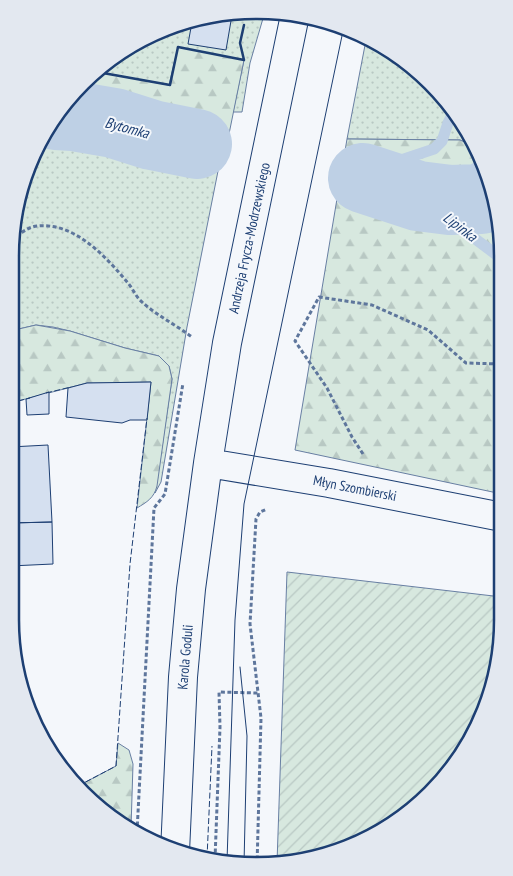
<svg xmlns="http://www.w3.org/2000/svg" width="513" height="876" viewBox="0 0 513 876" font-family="'PT Sans Narrow',sans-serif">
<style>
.grass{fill:url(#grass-dots);stroke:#687fa3}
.forest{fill:url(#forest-firs);stroke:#687fa3}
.garden{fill:url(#garden-furrows);stroke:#687fa3}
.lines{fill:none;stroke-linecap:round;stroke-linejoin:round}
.stream{stroke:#bed0e5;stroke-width:11}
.river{stroke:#bed0e5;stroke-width:70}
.building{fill:#d5e0f0;stroke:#1d3f73}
.secondary-casing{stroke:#1d3f73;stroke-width:30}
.path{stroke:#5e769c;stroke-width:3;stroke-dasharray:4 2.5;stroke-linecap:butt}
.secondary{stroke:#f4f7fb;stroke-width:28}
.tram{stroke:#1d3f73;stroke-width:1}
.fence{stroke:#1d3f73;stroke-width:1;stroke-dasharray:6 2.5;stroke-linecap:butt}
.wall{stroke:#1d3f73;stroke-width:2.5}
.labels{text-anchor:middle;stroke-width:4;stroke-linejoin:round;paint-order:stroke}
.street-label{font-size:14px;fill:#1d3f73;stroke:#f4f7fb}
.water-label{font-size:15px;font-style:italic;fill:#1d3f73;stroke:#f4f7fb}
.rim{fill:none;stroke:#1d3f73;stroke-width:2.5}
</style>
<defs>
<pattern id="grass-dots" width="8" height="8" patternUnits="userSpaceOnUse" patternTransform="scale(1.25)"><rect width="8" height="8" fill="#d7e8df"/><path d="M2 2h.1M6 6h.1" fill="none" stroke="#b8c8c3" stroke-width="1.8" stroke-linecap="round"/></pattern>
<pattern id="forest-firs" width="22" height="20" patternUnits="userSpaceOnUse" patternTransform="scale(1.25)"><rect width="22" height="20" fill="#d7e8df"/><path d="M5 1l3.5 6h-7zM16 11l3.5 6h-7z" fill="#b8c8c3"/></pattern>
<pattern id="garden-furrows" width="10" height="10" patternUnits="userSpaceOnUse" patternTransform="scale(1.25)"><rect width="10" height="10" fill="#d7e8df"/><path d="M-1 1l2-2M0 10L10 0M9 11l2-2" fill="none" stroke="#b8c8c3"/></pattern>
</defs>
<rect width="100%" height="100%" fill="#f4f7fb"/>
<path class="grass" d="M 209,15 L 264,15 L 250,63 L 242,112 L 233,112 L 244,60 L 178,48 L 170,85 L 103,73 L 97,74 L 120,51 Z
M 366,40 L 394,52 L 442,94 L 470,133 L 476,147 L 460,140 L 347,139 Z
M 48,128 L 79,129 L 147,150 L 183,156 L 221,156 L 187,327 L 161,482 L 155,493 L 172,379 L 169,366 L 159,356 L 125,348 L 70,331 L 53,327 L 36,325 L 10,331 L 11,240 L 23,177 Z"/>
<path class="forest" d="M 178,47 L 244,60 L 229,134 L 129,112 L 103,108 L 66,106 L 97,74 L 103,73 L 169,85 Z
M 347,139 L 460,140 L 476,147 L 490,178 L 502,240 L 502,494 L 295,450 Z
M 36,325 L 70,331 L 125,348 L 159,356 L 169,366 L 172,379 L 157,486 C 154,498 147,502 137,508 L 151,382 L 87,383 L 10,403 L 10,331 Z
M 118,743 L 129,750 L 133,764 L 131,828 L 107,815 L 78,786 L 116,766 Z"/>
<path class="garden" d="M 287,572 L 502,597 L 502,636 L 490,699 L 461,757 L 407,815 L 336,853 L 277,863 Z"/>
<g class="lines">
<path class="stream" d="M 363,178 L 386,165 L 434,149 L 442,141 L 448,123 L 454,111
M 418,196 L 502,259"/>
<path class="river" d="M 56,115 L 73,116 L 114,123 L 152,135 L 197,144
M 363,178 L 418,196 L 450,200 L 481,199 L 493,192"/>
</g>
<path class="building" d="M 209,15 L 232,15 L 226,50 L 188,44 L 192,22 Z
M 151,382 L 147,420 L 130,420 L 122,423 L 66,417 L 68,388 L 87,383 Z
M 49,392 L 49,414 L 27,415 L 26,399 Z
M 48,445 L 52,522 L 10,523 L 10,447 Z
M 52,522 L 53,564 L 10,566 L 10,523 Z"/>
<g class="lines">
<defs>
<path id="secondary" d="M 208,463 L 329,483 L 502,517
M 175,852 L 183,677 L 191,589 L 208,463 L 227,343 L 295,15"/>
</defs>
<use href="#secondary" class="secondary-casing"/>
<path class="path" d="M 11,240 C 19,235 27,227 37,226 C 75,222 106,257 128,283 C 133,289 136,297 142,302 C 156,315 176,325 192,337
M 363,454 L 352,437 L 327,388 L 295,341 L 319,297 L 372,305 L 428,330 L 466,363 L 502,364
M 137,832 L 154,508 L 165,494 L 183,383
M 215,859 L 220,727 L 219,692 L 258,693
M 257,866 L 261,718 L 250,624 L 256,519 L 260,512 L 267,509"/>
<use href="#secondary" class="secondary"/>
<path class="tram" d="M 240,667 L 247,736 L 244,864
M 227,861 L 235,620 L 244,504 L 343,31"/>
<path class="fence" d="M 46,393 L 71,387
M 10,403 L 30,398
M 78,786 L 116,766 L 130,564 L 147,418
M 207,858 L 212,746"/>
<path class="wall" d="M 97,74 L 103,73 L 170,85 L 178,47 L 244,60 L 240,43 L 244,25"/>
</g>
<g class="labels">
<g class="street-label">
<text transform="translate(249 238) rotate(-78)" y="5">Andrzeja Frycza-Modrzewskiego</text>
<text transform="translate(355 488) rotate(11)" y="5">Młyn Szombierski</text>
<text transform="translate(185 657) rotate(-85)" y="5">Karola Goduli</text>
</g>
<g class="water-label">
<text transform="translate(127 128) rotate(15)" y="5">Bytomka</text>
<text transform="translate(460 227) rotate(37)" y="5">Lipinka</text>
</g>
</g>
<path d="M0 0H513V876H0ZM256 19H257A237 237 0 0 1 494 256V620A237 237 0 0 1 257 857H256A237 237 0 0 1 19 620V256A237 237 0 0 1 256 19Z" fill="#e3e8f0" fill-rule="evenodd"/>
<path class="rim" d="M256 19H257A237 237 0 0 1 494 256V620A237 237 0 0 1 257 857H256A237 237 0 0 1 19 620V256A237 237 0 0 1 256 19Z"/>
</svg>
